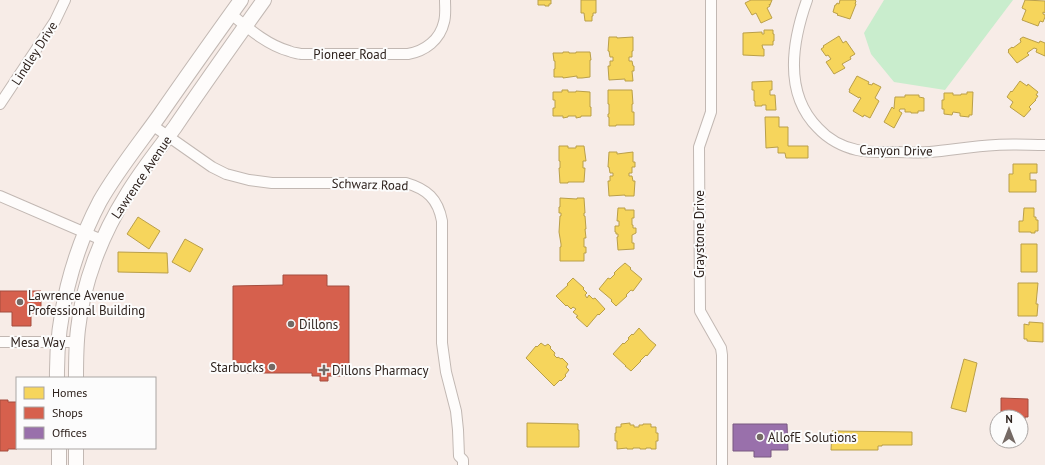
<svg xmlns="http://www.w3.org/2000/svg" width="1045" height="465" viewBox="0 0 1045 465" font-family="'PT Sans',sans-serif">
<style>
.green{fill:#c9edcd}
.homes{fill:#f6d55c;stroke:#ba9f49}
.shops{fill:#d6604d;stroke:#a44d3f}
.offices{fill:#9970ab;stroke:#795980}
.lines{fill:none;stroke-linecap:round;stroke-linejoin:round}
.street-casing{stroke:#c2b8b3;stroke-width:12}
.secondary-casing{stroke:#c2b8b3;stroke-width:16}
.street{stroke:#fefcfb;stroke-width:10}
.secondary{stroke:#fefcfb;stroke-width:14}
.poi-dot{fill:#746964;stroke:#fcfcfc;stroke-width:1.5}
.labels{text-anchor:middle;stroke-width:4;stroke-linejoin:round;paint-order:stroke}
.street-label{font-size:13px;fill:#2e221d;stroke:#fcfcfc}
.poi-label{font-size:13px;fill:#2e221d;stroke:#fcfcfc;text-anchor:start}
</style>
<rect width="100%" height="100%" fill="#f7ece7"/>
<path class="green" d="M 884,0 L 1013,0 L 945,90 L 894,82 L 871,54 L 864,33 Z"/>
<path class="homes" d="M 538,0 L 551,0 L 551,4 L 549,4 L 549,6 L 545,6 L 545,5 L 538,5 Z
M 581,0 L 596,0 L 596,13 L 593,13 L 593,16 L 592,16 L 592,21 L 585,21 L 584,13 L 581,13 Z
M 751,0 L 772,0 L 770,5 L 769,4 L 770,6 L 767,8 L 772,18 L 761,23 L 756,13 L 752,15 L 745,3 Z
M 840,0 L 855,0 L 856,1 L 855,4 L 856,4 L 850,19 L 837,15 L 838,14 L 833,12 L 835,5 L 836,5 L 837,3 L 839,4 Z
M 1025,0 L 1045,1 L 1045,13 L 1043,12 L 1043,14 L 1045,15 L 1045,17 L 1043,22 L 1040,21 L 1038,26 L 1022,20 L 1026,10 L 1022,8 Z
M 764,30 L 773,30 L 773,34 L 774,34 L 774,41 L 773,41 L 773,45 L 762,45 L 763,49 L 764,49 L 764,56 L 743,55 L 743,33 L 762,32 L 762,34 L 764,34 Z
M 839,36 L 843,43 L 846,41 L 855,54 L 850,57 L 851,59 L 842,64 L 845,68 L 834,74 L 826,62 L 831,59 L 828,55 L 826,56 L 821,49 L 824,47 L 823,46 Z
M 609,37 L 617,37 L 617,38 L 633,37 L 633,51 L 632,51 L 632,57 L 629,57 L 629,61 L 632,61 L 633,66 L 634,66 L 634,71 L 632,71 L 633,81 L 625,81 L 625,79 L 609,80 L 608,66 L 610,66 L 610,61 L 613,61 L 613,57 L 610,57 L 609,51 L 608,51 Z
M 1023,37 L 1039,43 L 1040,41 L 1045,43 L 1045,56 L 1036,52 L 1037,49 L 1034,48 L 1027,53 L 1029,55 L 1017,63 L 1008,52 L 1009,51 L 1008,50 L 1012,47 L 1013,48 L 1021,42 L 1020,39 Z
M 563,52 L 569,52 L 569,53 L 576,53 L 576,52 L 590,52 L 591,60 L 590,60 L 590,77 L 582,78 L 577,78 L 577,76 L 563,78 L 563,77 L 554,77 L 554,69 L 555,69 L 555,61 L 554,61 L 553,53 L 563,53 Z
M 857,76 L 869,82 L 868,84 L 872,85 L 873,83 L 881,87 L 875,98 L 879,101 L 870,118 L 864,115 L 863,117 L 853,111 L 861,98 L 859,97 L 859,98 L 849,92 L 850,90 L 849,90 Z
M 772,81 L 772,90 L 770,90 L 770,95 L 775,95 L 776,110 L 766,110 L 766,105 L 762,105 L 762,106 L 755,106 L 755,101 L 754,101 L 754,90 L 752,90 L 752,82 Z
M 1020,81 L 1027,86 L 1028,84 L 1038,92 L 1036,95 L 1038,96 L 1035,100 L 1036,100 L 1029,107 L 1031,109 L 1024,117 L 1010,107 L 1013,102 L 1007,97 L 1011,91 L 1012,92 Z
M 562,90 L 568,90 L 568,92 L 576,92 L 576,91 L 590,92 L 590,107 L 591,107 L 591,116 L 581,116 L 581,117 L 576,118 L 576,116 L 568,116 L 568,117 L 563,118 L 563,116 L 553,116 L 553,108 L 555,108 L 555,100 L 553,100 L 553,92 L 562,92 Z
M 608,90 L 632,90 L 633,104 L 632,104 L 632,112 L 634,112 L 634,125 L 616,125 L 616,126 L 609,126 L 609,117 L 608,117 L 608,114 L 609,114 L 609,104 L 608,104 Z
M 967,92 L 973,92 L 972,115 L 969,115 L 969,117 L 960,116 L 960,113 L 953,112 L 952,115 L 944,114 L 944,109 L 942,109 L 942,100 L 944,100 L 944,93 L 953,93 L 953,95 L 961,95 L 961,94 L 967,94 Z
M 905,95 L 919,95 L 919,97 L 924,98 L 924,111 L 918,111 L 918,113 L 911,113 L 911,112 L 905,112 L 905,109 L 900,109 L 899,111 L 902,113 L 894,128 L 884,122 L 892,107 L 894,109 L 894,108 L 895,97 L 905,97 Z
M 765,117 L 779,117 L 779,127 L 788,127 L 788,146 L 808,146 L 808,158 L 786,158 L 785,153 L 778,153 L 778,147 L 766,148 Z
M 559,146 L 568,146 L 568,148 L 576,148 L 576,146 L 584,146 L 586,161 L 583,161 L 583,168 L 585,168 L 584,182 L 568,182 L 568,183 L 560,183 L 559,168 L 560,168 L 560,161 L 559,161 Z
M 609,152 L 617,152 L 617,154 L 633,152 L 633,162 L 635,162 L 635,167 L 632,167 L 632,173 L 629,173 L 629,176 L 632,176 L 633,181 L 635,181 L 634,196 L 625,196 L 625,195 L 609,196 L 608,181 L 610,181 L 610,176 L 613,176 L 613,173 L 610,173 L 609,167 L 608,167 Z
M 1013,164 L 1037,164 L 1037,173 L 1030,173 L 1030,180 L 1036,180 L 1036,192 L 1009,192 L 1009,174 L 1013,174 Z
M 560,198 L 577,199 L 577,198 L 584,198 L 585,213 L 584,213 L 584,216 L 585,216 L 586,229 L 585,229 L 586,238 L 584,238 L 584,247 L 586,247 L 586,253 L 584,253 L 584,261 L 560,261 L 560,247 L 561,247 L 561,244 L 559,232 L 560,216 L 561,216 L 561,213 L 559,213 L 559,207 L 560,207 Z
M 618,208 L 625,208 L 625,210 L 634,210 L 634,218 L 632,218 L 632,225 L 633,225 L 633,228 L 636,228 L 636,233 L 632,235 L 632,243 L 634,243 L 634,249 L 618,250 L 617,237 L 618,237 L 618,234 L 616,234 L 616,232 L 615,232 L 615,226 L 619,226 L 619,221 L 617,221 Z
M 1024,208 L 1034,208 L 1034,217 L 1036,217 L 1036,220 L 1038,220 L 1038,231 L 1035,231 L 1035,233 L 1031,233 L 1031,232 L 1019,232 L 1019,221 L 1023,221 Z
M 138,217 L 160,231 L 149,249 L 127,234 Z
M 185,239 L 203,249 L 190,272 L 172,262 Z
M 1021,244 L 1037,244 L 1037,272 L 1021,272 Z
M 118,252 L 167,253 L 168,273 L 118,272 Z
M 625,263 L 631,268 L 630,269 L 642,279 L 633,291 L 631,290 L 626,295 L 627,296 L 616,306 L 611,301 L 612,300 L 599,289 L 608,278 L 610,279 L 615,274 L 614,273 L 618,269 Z
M 573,278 L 584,288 L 583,289 L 587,293 L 585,295 L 587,298 L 589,295 L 593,299 L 595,298 L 605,309 L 599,315 L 598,314 L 587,327 L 576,317 L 578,316 L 573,312 L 576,309 L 573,307 L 571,309 L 567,305 L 566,306 L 556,296 L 568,285 L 567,284 Z
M 1018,283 L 1038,283 L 1036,304 L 1038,304 L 1037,316 L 1018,316 Z
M 1029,322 L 1043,323 L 1043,342 L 1027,341 L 1027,339 L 1024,339 L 1024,324 L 1029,325 Z
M 639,328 L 650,340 L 656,345 L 647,356 L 646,355 L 640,361 L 641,361 L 631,371 L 625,366 L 626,366 L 613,354 L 623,343 L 624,344 L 629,339 L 628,338 L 632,334 L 633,335 Z
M 541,343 L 545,346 L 548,344 L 551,347 L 550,348 L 555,353 L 554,355 L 557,358 L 558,357 L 561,359 L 562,358 L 568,364 L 566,367 L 569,370 L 565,375 L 566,376 L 561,381 L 560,380 L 554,386 L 526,358 L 536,346 L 537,347 Z
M 964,359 L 977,363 L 966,412 L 951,408 Z
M 527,423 L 578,424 L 578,430 L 579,430 L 579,447 L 527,447 Z
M 630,423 L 630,425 L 634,425 L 634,427 L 639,427 L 639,425 L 643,425 L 643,424 L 651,424 L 651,427 L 656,427 L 656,433 L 658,433 L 658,441 L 656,441 L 656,449 L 651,449 L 651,448 L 646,448 L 646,449 L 640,449 L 640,448 L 633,448 L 633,449 L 627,449 L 627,448 L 617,449 L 617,441 L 615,441 L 615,433 L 616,433 L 616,427 L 621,427 L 621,424 Z
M 832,431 L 912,432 L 912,445 L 882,445 L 882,446 L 878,446 L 878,450 L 831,450 Z"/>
<path class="shops" d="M 283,275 L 327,275 L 327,286 L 349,286 L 349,376 L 328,376 L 328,381 L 320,381 L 320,376 L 312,376 L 312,373 L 245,373 L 245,363 L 233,363 L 233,286 L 283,285 Z
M 0,291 L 41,291 L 41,313 L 31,313 L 31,326 L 12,326 L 12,312 L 0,312 Z
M 1001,398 L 1028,399 L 1028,417 L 1025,417 L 1024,435 L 1021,435 L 1021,417 L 1001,417 Z
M 0,400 L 8,400 L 8,402 L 17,402 L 17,449 L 8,449 L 8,451 L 0,451 Z"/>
<path class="offices" d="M 733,424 L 787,424 L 788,450 L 771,450 L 771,457 L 754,457 L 754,451 L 733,451 Z"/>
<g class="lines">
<defs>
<path id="street" d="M 711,0 L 711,112 L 699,147 L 700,311 L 721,348 L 722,355 L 722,465
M 807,0 C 792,42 784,94 818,128 C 828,139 843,147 857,150 C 870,153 884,152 897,152 C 908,152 919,153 930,152 C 952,150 974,146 996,145 C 1013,144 1029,145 1045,145
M 231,14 C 248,28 267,45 289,51 C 293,53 297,53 301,54 L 408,54 C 425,51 440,40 444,22 C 446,15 445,7 445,0
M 0,104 L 55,21 L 65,0
M 152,125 L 212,167 L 226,174 L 249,180 L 272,183 L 406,183 C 427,189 438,199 442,221 L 442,343 L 446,372 L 456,411 L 458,430 L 459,456 L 463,460 L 463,465
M 0,196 L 102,240
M 0,342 L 77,342"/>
<path id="secondary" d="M 57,378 C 56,317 72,254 100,201 C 117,171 139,144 159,116 C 186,77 213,39 241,0
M 76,378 C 76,362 76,346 78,329 C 83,283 101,236 126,196 C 140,172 158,150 175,127 C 204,84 234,42 264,0
M 76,448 L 76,465
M 59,465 L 59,448"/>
</defs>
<use href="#street" class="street-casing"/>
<use href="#secondary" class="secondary-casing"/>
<use href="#street" class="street"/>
<use href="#secondary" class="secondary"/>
</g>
<g class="poi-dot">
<circle cx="20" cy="302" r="4"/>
<circle cx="291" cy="324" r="4"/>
<circle cx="272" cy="367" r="4"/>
<path d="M322 364h4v4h4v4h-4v4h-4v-4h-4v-4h4z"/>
<circle cx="760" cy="437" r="4"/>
</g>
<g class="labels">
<g class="street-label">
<text transform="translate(34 53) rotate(-57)" y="5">Lindley Drive</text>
<text x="350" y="59">Pioneer Road</text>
<text transform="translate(896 150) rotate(1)" y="5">Canyon Drive</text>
<text transform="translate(141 177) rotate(-56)" y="5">Lawrence Avenue</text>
<text transform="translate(370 184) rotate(2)" y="5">Schwarz Road</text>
<text transform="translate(699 234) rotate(-90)" y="5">Graystone Drive</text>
<text x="38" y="347">Mesa Way</text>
</g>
<g class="poi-label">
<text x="28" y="300">Lawrence Avenue<tspan x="28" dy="15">Professional Building</tspan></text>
<text x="299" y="329">Dillons</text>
<text x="264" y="372" text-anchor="end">Starbucks</text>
<text x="332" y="375">Dillons Pharmacy</text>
<text x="768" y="442">AllofE Solutions</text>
</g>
</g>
<rect x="16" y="377" width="140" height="72" fill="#fcfcfc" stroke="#aaa5a3"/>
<rect x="24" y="387" width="20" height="12" fill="#f6d55c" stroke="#aaa5a3"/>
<text x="52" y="397" font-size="12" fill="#2e221d">Homes</text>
<rect x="24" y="407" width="20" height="12" fill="#d6604d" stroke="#aaa5a3"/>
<text x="52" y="417" font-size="12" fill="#2e221d">Shops</text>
<rect x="24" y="427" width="20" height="12" fill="#9970ab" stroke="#aaa5a3"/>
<text x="52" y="437" font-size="12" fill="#2e221d">Offices</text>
<g transform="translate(1009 429)"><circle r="19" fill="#fcfcfc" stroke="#aaa5a3"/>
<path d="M0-3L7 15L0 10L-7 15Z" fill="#746964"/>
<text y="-6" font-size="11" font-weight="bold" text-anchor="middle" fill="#2e221d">N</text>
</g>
</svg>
